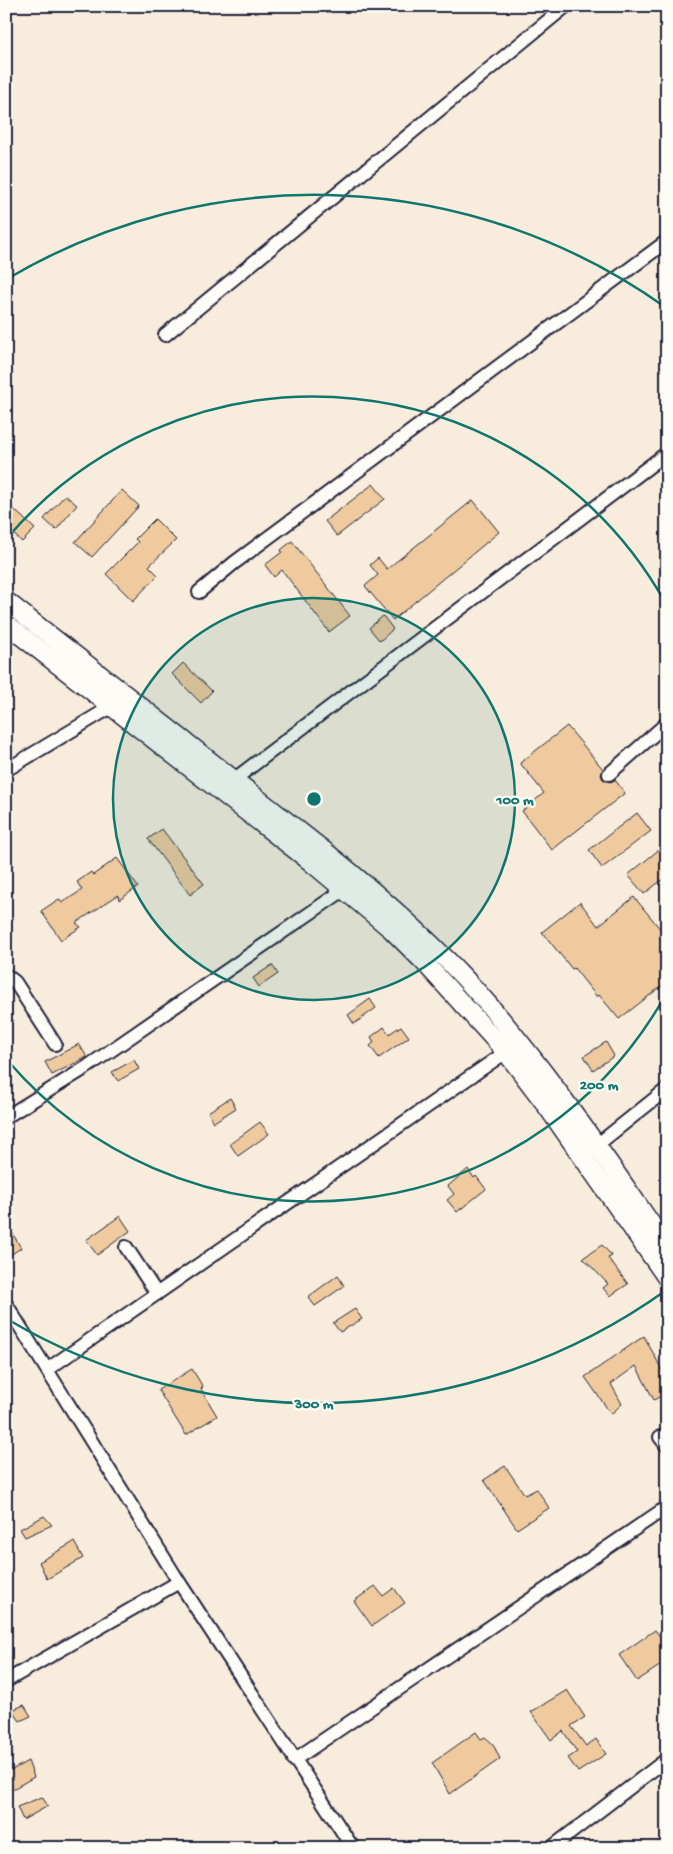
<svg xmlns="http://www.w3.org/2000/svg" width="673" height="1854" viewBox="0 0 673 1854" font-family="'Gochi Hand',sans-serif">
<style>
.building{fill:#eeca9e;stroke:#22223b}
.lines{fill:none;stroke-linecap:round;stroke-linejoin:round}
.minor-casing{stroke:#22223b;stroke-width:16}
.secondary-casing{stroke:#22223b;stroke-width:21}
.minor{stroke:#fdfcf7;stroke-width:12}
.secondary{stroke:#fdfcf7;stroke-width:18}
.ring{fill:none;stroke:#0f766e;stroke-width:2.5}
.centre{fill:#0f766e;stroke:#fdfcf7;stroke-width:2.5}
.ring-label{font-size:15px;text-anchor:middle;font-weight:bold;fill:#0f766e;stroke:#fdfcf7;stroke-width:4.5;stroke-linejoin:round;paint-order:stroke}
</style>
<rect width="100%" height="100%" fill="#f8eddc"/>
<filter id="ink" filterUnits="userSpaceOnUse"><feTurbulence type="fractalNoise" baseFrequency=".02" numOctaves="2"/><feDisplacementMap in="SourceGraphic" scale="10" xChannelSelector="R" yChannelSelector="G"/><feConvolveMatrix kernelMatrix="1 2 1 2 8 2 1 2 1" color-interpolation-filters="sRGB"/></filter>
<g filter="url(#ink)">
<path class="building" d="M 373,484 L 385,499 L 337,536 L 325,521 Z
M 122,490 L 139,506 L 92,557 L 75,542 Z
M 65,495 L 77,505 L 56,530 L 44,519 Z
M 473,500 L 499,532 L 393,620 L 365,586 L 378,575 L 370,565 L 378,558 L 387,569 Z
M 6,502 L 35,529 L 22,542 L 6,527 Z
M 155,519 L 176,540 L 149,566 L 158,575 L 133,601 L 106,574 L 138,542 L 135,539 Z
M 292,541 L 350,616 L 329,632 L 282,570 L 274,577 L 265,565 L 282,552 L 281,550 Z
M 383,616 L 393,629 L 380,641 L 369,628 Z
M 183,663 L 212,691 L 201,703 L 172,674 Z
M 567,726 L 603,769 L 601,775 L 603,779 L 610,782 L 615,780 L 625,793 L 552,850 L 522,811 L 544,793 L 520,763 Z
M 637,813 L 651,831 L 602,868 L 589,850 Z
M 162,829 L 204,884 L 190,895 L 148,839 Z
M 667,843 L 667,876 L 644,894 L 628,875 Z
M 117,858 L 138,887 L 119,900 L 118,895 L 76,923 L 81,927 L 61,940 L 41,911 L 59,899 L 62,903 L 82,890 L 77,882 L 91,872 L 93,875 Z
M 634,897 L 667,937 L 667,982 L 619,1019 L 599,995 L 597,997 L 574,968 L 572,969 L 542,932 L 580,902 L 598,926 Z
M 272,965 L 278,974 L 259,987 L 253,978 Z
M 370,999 L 376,1008 L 354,1024 L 348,1015 Z
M 401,1026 L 409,1037 L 379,1058 L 370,1046 L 374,1042 L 371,1037 L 384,1027 L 389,1034 Z
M 606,1042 L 614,1056 L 593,1070 L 584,1056 Z
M 79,1044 L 87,1057 L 52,1075 L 45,1062 Z
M 134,1060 L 139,1069 L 118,1081 L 112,1072 Z
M 230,1098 L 236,1108 L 214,1122 L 208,1112 Z
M 260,1122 L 269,1134 L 238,1156 L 230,1144 Z
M 468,1169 L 474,1178 L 476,1176 L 486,1189 L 457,1212 L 447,1200 L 454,1194 L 448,1186 Z
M 120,1216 L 130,1231 L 97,1255 L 86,1240 Z
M 6,1222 L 21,1248 L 10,1255 L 6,1248 Z
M 602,1245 L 612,1256 L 608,1258 L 628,1284 L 610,1296 L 603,1288 L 608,1284 L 583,1258 Z
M 338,1275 L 344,1286 L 315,1306 L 308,1297 Z
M 355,1309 L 362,1319 L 340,1332 L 333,1323 Z
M 644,1336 L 667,1379 L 667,1392 L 654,1400 L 636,1366 L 611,1384 L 622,1404 L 611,1414 L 585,1377 Z
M 192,1369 L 203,1387 L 201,1389 L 217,1416 L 186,1435 L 158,1390 Z
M 505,1466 L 525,1495 L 537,1489 L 549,1508 L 517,1529 L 484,1480 Z
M 44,1516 L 52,1525 L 25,1537 L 20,1529 Z
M 74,1542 L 83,1558 L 47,1579 L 39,1562 Z
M 375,1586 L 383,1596 L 394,1588 L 405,1603 L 372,1626 L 354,1601 Z
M 655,1630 L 667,1646 L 667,1661 L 637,1681 L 619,1655 Z
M 567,1690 L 585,1717 L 571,1726 L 586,1746 L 596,1739 L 606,1754 L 578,1772 L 568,1758 L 577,1752 L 563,1731 L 551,1740 L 531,1712 Z
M 24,1705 L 31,1716 L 20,1721 L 12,1710 Z
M 476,1732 L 481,1739 L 485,1737 L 493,1744 L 500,1759 L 450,1794 L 432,1763 Z
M 28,1761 L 34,1777 L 6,1793 L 6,1773 Z
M 42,1797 L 48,1806 L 23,1820 L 17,1807 Z"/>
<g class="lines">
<defs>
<path id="minor" d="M 165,335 L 566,6
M 199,592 L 234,563 L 667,241
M 6,770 L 111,707
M 609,774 L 667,723
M 228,784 L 667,453
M 6,975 L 15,982 L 55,1044
M 6,1117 L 87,1067 L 345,889
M 597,1145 L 667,1089
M 126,1247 L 157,1294
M 6,1304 L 179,1582 L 353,1848
M 48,1369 L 506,1052
M 660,1437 L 667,1446
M 6,1681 L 179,1582
M 294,1760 L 667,1507
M 551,1848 L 667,1759"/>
<path id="secondary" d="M 6,601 L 327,853 C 380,896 433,942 479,994 C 549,1072 607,1161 667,1247
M 6,624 L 311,862 L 391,929 L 424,962 L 506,1052 L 544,1102 L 667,1278"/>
</defs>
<use href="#minor" class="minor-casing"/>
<use href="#secondary" class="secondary-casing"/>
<use href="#minor" class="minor"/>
<use href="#secondary" class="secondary"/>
</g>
</g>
<circle cx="314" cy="799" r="201" fill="#0f766e" fill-opacity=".12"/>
<g class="ring">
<circle cx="314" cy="799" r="201"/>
<path d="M666 994A403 403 0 0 1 8 1061M8 537A403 403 0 0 1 666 604"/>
<path d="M665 1291A604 604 0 0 1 7 1319M7 279A604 604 0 0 1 665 307"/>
</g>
<circle cx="314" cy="799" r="8" class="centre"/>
<g class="ring-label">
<text x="515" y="804">100 m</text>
<text x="599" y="1089">200 m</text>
<text x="314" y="1408">300 m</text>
</g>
<rect width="673" height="1854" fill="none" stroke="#fdfcf7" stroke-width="25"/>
<rect x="12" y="12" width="648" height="1829" fill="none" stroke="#22223b" stroke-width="2" filter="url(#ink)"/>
</svg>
